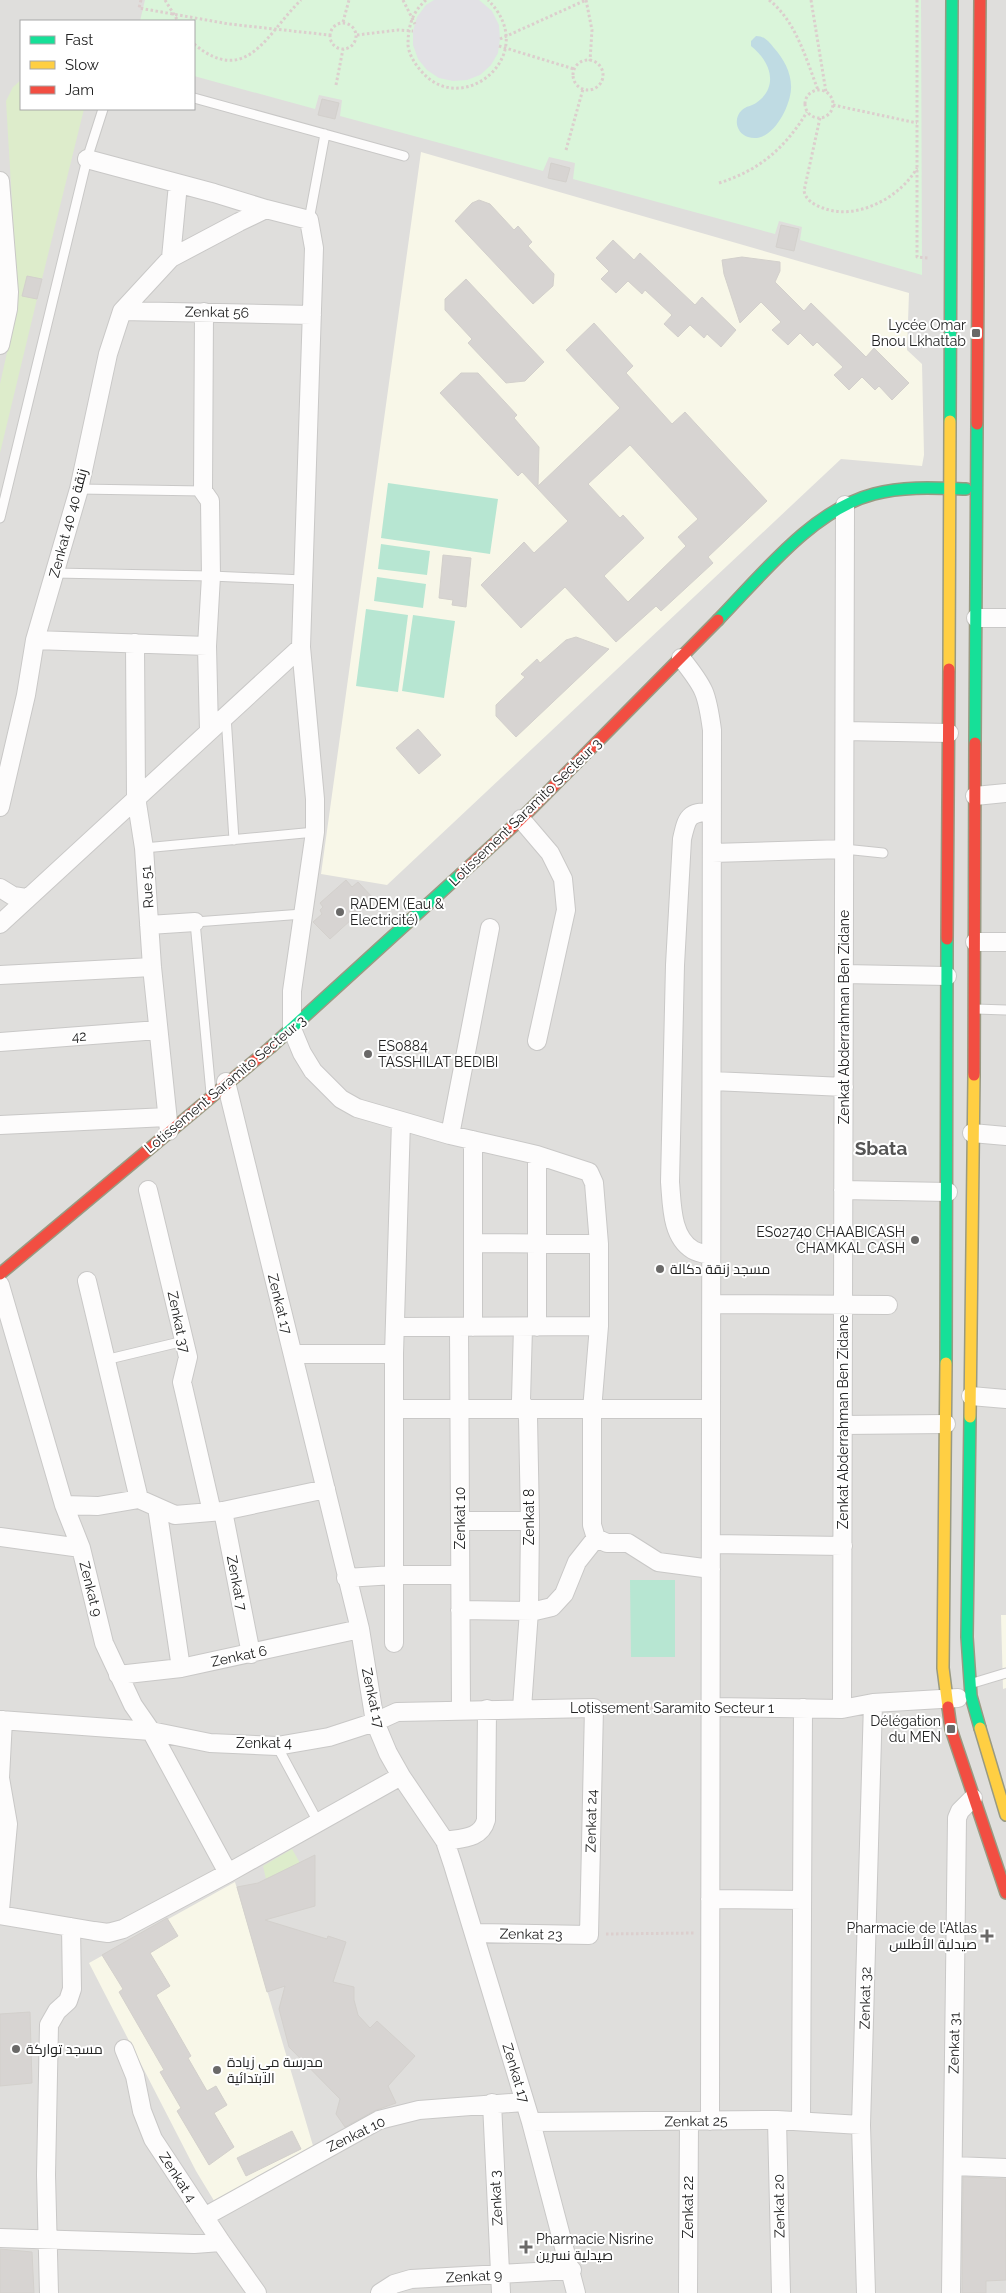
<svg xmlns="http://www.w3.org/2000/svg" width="1006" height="2293" viewBox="0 0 1006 2293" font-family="Raleway,Cairo,sans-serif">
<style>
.residential{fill:#dfdedc;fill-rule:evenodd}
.education{fill:#f8f7e8}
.grass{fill:#ddeccb}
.park{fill:#daf5da}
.pitch{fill:#b7e6d2}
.plaza{fill:#e2e1e5}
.water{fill:#bfdbe3}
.building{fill:#d7d4d2;stroke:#d3d0cc;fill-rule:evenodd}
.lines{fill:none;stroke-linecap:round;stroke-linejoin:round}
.lane-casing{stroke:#c9c8c7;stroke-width:11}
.street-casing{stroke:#c9c8c7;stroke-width:20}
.fast-casing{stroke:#999a82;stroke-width:14}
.slow-casing{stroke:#999a82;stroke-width:14}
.jam-casing{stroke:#999a82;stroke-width:14}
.path{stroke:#dccecd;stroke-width:3;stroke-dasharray:2.5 2.5;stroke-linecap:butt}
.lane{stroke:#fdfcfc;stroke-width:9}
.street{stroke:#fdfcfc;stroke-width:18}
.fast{stroke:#16e098;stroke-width:11}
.slow{stroke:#ffcf43;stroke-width:11}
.jam{stroke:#f24e42;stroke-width:11}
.poi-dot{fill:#6a6968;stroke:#fff;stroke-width:2}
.labels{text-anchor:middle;stroke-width:4;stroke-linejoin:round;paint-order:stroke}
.street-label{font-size:14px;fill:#222;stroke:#fff}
.poi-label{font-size:14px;fill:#222;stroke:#fff;text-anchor:start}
.district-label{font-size:19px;font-weight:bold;fill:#555;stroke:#fff}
</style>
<rect width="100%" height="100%" fill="#f0eeeb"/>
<path class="residential" d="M 0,0 L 1006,0 L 1006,2293 L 0,2293 ZM 21,21 L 194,21 L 194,109 L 21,109 Z"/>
<path class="education" d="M 421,152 L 909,293 L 907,350 L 922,364 L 924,455 L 922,466 L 841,459 L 387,885 L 321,874 Z
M 1001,1615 L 1006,1615 L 1006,1688 L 1003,1689 Z
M 235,1882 L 314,2149 L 216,2204 L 196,2171 L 89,1963 Z"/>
<path class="grass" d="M 21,80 L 21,109 L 84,109 L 42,279 L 27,276 L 23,295 L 37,299 L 0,453 L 0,384 L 18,303 L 6,101 L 13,87 Z
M 292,1849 L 300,1863 L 266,1879 L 263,1866 Z"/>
<path class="park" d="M 145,0 L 921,0 L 922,275 L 800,240 L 802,227 L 779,221 L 775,234 L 573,179 L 575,163 L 549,157 L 543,171 L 340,116 L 342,100 L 319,95 L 315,109 L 194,76 L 194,21 L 140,21 Z"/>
<path class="pitch" d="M 388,483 L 498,499 L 490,554 L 381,538 Z
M 381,544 L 430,551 L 427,575 L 378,569 Z
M 377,577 L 426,584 L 423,608 L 374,601 Z
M 366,609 L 408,615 L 398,692 L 356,686 Z
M 413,615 L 455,621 L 444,698 L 402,691 Z
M 630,1580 L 675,1580 L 675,1657 L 631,1657 Z"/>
<path class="plaza" d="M 434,0 L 479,0 L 492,11 L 499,25 L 500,39 L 498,53 L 491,65 L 480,75 L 467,80 L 453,81 L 439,78 L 427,70 L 418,59 L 413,45 L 413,31 L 417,17 L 426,5 Z"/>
<path class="water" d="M 756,36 C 765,36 769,42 774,48 C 784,59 792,74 791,89 C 790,108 771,145 748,137 C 736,133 733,118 742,110 C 746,106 752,106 756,103 C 780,86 770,61 751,46 L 751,41 Z"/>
<path class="building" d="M 322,99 L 339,103 L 335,119 L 318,115 Z
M 551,163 L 570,168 L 566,182 L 548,178 Z
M 479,200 L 490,204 L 514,230 L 518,226 L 532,242 L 528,246 L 554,274 L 553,286 L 533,304 L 455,221 L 472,203 Z
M 781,225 L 799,229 L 794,251 L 776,247 Z
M 613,240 L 634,260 L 640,253 L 695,305 L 702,297 L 736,330 L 721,347 L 707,334 L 704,338 L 690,325 L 678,337 L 664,324 L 672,315 L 645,290 L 642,294 L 628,281 L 616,293 L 601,279 L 609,271 L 596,258 Z
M 742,257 L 780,262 L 780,271 L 775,282 L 804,311 L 811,303 L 866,357 L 874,348 L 909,383 L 892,400 L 879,386 L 875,390 L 862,377 L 849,390 L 834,375 L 843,367 L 817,342 L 813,346 L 800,333 L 788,345 L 772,330 L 781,322 L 761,302 L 740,323 L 724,274 L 722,260 Z
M 27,276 L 42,279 L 37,299 L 22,296 Z
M 466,279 L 544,362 L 525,381 L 506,383 L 468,343 L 472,339 L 445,310 L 445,299 Z
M 594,323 L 633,366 L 626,373 L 672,424 L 685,412 L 767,501 L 708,557 L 713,563 L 661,611 L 656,606 L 616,642 L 565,587 L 521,628 L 481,585 L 524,542 L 534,553 L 568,521 L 522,472 L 518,476 L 440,393 L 461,373 L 478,373 L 517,415 L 514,418 L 539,447 L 538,486 L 620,408 L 566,350 ZM 630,445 L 698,519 L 678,537 L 686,546 L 628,602 L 604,576 L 644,538 L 623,515 L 620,518 L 588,484 Z
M 443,555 L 471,558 L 466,607 L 452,605 L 453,600 L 439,598 Z
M 576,637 L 609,649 L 516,737 L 496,716 L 496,705 L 525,677 L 521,674 L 537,659 L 540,663 L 566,640 Z
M 418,729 L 441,755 L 419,774 L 396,748 Z
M 346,880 L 352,887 L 358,882 L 374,899 L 330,939 L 313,922 L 322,914 L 320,910 L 323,907 L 320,903 Z
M 315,1855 L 315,1906 L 265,1920 L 327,1939 L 328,1936 L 346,1942 L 333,1982 L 354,1987 L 354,2000 L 358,2015 L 370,2028 L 377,2021 L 415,2056 L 388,2086 L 396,2103 L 374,2111 L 345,2127 L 336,2114 L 340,2099 L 289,2047 L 279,2009 L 285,1986 L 267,1992 L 237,1887 L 258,1883 Z
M 167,1918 L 178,1936 L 150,1953 L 170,1986 L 156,1995 L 191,2056 L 188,2058 L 207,2091 L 216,2086 L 227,2105 L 214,2113 L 234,2147 L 209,2165 L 177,2111 L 181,2108 L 160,2072 L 164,2070 L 119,1992 L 123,1989 L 102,1955 Z
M 30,2012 L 32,2083 L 0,2086 L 0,2014 Z
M 292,2131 L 301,2149 L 246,2176 L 237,2158 Z
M 963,2177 L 1006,2179 L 1006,2280 L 986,2281 L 986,2293 L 962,2293 Z
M 0,2249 L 32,2252 L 34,2293 L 0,2293 Z"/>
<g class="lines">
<defs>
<path id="lane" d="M 194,98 L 404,156
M 309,220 L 325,134
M 79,489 L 203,491
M 0,518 L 87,159 L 103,109
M 54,573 L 211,576 L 303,580
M 226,716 L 234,840
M 144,848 L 315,832
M 844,849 L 883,853
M 976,1009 L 1006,1010
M 211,1093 L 195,922 L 303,914
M 105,1360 L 184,1341
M 973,1683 L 1006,1673
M 277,1746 L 318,1822"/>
<path id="street" d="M 87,159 L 214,193 L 266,209
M 0,181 L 9,292 L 8,309 L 0,345
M 171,258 L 178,184
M 122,311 L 312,315
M 204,312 L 203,491 L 210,501 L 211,576 L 207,646 L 209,731
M 976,618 L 1006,618
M 35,640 L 207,646
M 135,643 L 136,797 L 144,848 L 152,967 L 169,1131
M 681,658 C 705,688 707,693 712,730 L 710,2121
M 845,731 L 949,733
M 975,796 L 1006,793
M 0,807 L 26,695 L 35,640 L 79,489 L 108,354 L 122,311 L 171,258 L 239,222 L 266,209 L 309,220 L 314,248 L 301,647 L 315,799 L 315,832 L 292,991 L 292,1029 L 302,1053 L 313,1071 L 341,1099 L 357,1108 L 450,1135 L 537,1155 L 589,1172 L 594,1183 L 599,1244 L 599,1326 L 592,1410 L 592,1525 L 596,1538 L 607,1543 L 628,1543 L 658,1562 L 711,1569
M 521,819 L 550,853 L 563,879 L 566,910 L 537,1041
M 712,853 L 844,849
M 0,888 L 13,896 L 26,898
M 0,924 L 301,647
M 149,925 L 195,922
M 975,942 L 1006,942
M 844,974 L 947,976
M 0,975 L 152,967
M 0,1042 L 158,1030
M 712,1081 L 844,1087
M 226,1082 L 360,1629 L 375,1722 L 388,1753 L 401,1776 L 445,1841 L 453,1865 L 531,2122 L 576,2293
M 0,1125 L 167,1117
M 972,1133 L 1006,1136
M 450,1135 L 490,928
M 473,1140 L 473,1327
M 148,1190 L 188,1357 L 182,1382 L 212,1512
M 843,1190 L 948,1192
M 473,1243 L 599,1244
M 711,1255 C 706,1254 698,1253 693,1250 C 671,1237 672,1204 670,1182 L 675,965 L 682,839 C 687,817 688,812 712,812
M 87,1281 L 139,1499
M 0,1285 L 64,1505 L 81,1548 L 104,1643 L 133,1705 L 151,1731 L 228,1873
M 712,1304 L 888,1305
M 395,1327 L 599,1326
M 459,1327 L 461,1709
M 537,1327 L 537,1155
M 293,1354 L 394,1354
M 971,1396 L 1006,1399
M 394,1409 L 711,1409
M 843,1425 L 946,1424
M 64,1505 L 98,1506 L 139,1499 L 175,1515 L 223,1511 L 326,1489
M 157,1507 L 181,1668
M 223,1511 L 251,1654
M 460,1521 L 530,1521
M 0,1537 L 81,1548
M 711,1544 L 843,1546
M 346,1578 L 394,1575 L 460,1575
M 460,1610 L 535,1611 L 552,1607 L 564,1594 L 577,1562 L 596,1538
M 394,1643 L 394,1354 L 401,1121
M 118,1675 L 181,1668 L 360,1629
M 711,1707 L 842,1709 L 873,1703 L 958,1698
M 522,1708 L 529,1611 L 530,1521 L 528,1417 L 521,1400 L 523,1327
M 842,1709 L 845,505
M 0,1720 L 151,1731 L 210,1743 L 277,1746 L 329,1737 L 375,1722 L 397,1712 L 594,1708 L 589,1935 L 474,1933
M 445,1841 C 462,1838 481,1839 486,1820 L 487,1709
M 710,1899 L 802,1900
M 0,1910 L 8,1824 L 0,1778 L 3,1720
M 0,1915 L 94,1931 L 108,1933 L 123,1929 L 228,1873 L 401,1776
M 124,2049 L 135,2076 L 142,2111 L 153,2139 L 221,2242 L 257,2293
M 492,2103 L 501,2293
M 777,2120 L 781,2293
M 801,2121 L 803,1708
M 531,2122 L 777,2120 L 861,2125
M 953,2166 L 1006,2168
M 204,2217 L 379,2120 L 419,2110 L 524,2102
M 0,2238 L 194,2244 L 221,2242
M 49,2293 L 46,2175 L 49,2025 L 57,2011 L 68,2001 L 72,1989 L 71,1927
M 380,2293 L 394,2284 L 411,2279 L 572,2270
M 688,2293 L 689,2121
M 866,2293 L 861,2125 L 873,1703
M 951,2293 L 957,1818 L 960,1811 L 973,1798"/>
<path id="fast" d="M 950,421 L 952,0
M 718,620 C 761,576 812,510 874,494 C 904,486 936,488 966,489
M 975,743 L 977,424
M 271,1047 L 461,874
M 946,1363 L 947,939
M 970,1417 L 967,1637 L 971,1696 L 980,1728"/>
<path id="slow" d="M 949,669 L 950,421
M 946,1363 L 943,1668 L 948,1707
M 970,1417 L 974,1075
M 980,1728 L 1006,1815"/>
<path id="jam" d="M 977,424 L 980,0
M 461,874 L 521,819 L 718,620
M 947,939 L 949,669
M 974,1075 L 975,743
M 0,1274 L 271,1047
M 948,1707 L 951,1729 L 1006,1893"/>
</defs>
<use href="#lane" class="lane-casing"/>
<use href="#street" class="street-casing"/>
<use href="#fast" class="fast-casing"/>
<use href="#slow" class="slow-casing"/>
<use href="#jam" class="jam-casing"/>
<path class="path" d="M 141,0 L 139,8 L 229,24 L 329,35
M 165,0 L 178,21
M 403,0 L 415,24
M 426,0 C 412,12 408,27 408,45 C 409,55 415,64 422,72 C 463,119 542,54 488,0
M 586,0 L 592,30 L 590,61
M 769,0 C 796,21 806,59 818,90
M 811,0 L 826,92
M 917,0 L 917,257 L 928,258
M 343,22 L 349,0
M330 36a13 13 0 1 1 26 0a13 13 0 1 1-26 0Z
M 357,35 L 398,30 L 413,31
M 500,39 L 586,0
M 194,44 C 247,88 267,33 301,0
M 499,46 L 574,69
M573 75a15 15 0 1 1 30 0a15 15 0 1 1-30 0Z
M 336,85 L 343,49
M805 104a14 14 0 1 1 28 0a14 14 0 1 1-28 0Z
M 833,105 L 917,123
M 820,118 L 804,191 C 806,200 814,205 823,208 C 856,221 900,198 917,168
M 566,150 L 583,89
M 719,183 C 760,170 785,148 807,112
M 611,1708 L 695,1707
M 606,1934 L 695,1933"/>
<use href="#lane" class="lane"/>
<use href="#street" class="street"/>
<use href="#fast" class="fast"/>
<use href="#slow" class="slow"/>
<use href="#jam" class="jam"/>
</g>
<g class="poi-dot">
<rect x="971" y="328" width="10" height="10" rx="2.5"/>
<circle cx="340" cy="912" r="5"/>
<circle cx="368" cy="1054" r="5"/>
<circle cx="915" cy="1240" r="5"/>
<circle cx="660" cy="1269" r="5"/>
<rect x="946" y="1724" width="10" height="10" rx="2.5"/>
<path d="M984.5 1928.5h5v5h5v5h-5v5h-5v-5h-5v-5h5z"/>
<circle cx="16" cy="2049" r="5"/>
<circle cx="217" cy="2070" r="5"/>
<path d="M523.5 2239.5h5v5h5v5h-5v5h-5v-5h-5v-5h5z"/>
</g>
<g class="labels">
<g class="street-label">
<text transform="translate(217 312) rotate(1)" y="5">Zenkat 56</text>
<text transform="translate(68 523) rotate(-75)" y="5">Zenkat 40 زنقة 40</text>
<text transform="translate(525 812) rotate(-44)" y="5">Lotissement Saramito Secteur 3</text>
<text transform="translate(147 887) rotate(-94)" y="5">Rue 51</text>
<text transform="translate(844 1017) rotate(-90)" y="5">Zenkat Abderrahman Ben Zidane</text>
<text transform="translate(79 1036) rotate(-4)" y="5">42</text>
<text transform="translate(225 1084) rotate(-40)" y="5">Lotissement Saramito Secteur 3</text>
<text transform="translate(280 1304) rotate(76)" y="5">Zenkat 17</text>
<text transform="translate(179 1322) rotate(78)" y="5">Zenkat 37</text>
<text transform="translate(843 1422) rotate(-90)" y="5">Zenkat Abderrahman Ben Zidane</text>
<text transform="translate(529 1517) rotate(-90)" y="5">Zenkat 8</text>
<text transform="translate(460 1518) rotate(-90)" y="5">Zenkat 10</text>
<text transform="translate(237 1583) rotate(79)" y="5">Zenkat 7</text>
<text transform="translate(91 1589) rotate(76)" y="5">Zenkat 9</text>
<text transform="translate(239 1656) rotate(-12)" y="5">Zenkat 6</text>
<text transform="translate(373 1698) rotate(78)" y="5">Zenkat 17</text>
<text x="672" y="1713">Lotissement Saramito Secteur 1</text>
<text x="264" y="1748">Zenkat 4</text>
<text transform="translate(591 1821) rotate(-89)" y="5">Zenkat 24</text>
<text transform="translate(531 1934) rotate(1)" y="5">Zenkat 23</text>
<text transform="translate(865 1998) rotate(-89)" y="5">Zenkat 32</text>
<text transform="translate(954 2043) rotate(-89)" y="5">Zenkat 31</text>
<text transform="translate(516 2073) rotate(73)" y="5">Zenkat 17</text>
<text transform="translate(696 2121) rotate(-1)" y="5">Zenkat 25</text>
<text transform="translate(356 2134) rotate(-26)" y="5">Zenkat 10</text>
<text transform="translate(178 2177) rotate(57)" y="5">Zenkat 4</text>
<text transform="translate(496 2198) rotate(-93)" y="5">Zenkat 3</text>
<text transform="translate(779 2206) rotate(-91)" y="5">Zenkat 20</text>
<text transform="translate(688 2207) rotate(-90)" y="5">Zenkat 22</text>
<text transform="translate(474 2276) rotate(-3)" y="5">Zenkat 9</text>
</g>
<g class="poi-label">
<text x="966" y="330" text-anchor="end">Lycée Omar<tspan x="966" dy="16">Bnou Lkhattab</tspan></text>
<text x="350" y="909">RADEM (Eau &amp;<tspan x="350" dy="16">Electricité)</tspan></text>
<text x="378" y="1051">ES0884<tspan x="378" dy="16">TASSHILAT BEDIBI</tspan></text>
<text x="905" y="1237" text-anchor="end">ES02740 CHAABICASH<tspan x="905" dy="16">CHAMKAL CASH</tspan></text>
<text x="670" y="1274">مسجد زنقة دكالة</text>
<text x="941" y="1726" text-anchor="end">Délégation<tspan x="941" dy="16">du MEN</tspan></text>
<text x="977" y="1933" text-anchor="end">Pharmacie de l'Atlas<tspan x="977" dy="16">صيدلية الأطلس</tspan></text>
<text x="26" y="2054">مسجد تواركة</text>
<text x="227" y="2067">مدرسة مي زيادة<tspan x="227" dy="16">الابتدائية</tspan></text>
<text x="536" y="2244">Pharmacie Nisrine<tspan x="536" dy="16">صيدلية نسرين</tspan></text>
</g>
<g class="district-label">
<text x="881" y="1155">Sbata</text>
</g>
</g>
<rect x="20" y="20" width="175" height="90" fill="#ffffff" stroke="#a7a7a7"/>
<rect x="30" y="36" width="25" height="8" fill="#16e098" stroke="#a7a7a7"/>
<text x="65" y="45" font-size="15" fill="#222222">Fast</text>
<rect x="30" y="61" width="25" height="8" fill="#ffcf43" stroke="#a7a7a7"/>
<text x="65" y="70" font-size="15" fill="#222222">Slow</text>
<rect x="30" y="86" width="25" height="8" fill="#f24e42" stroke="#a7a7a7"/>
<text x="65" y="95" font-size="15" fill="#222222">Jam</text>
</svg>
